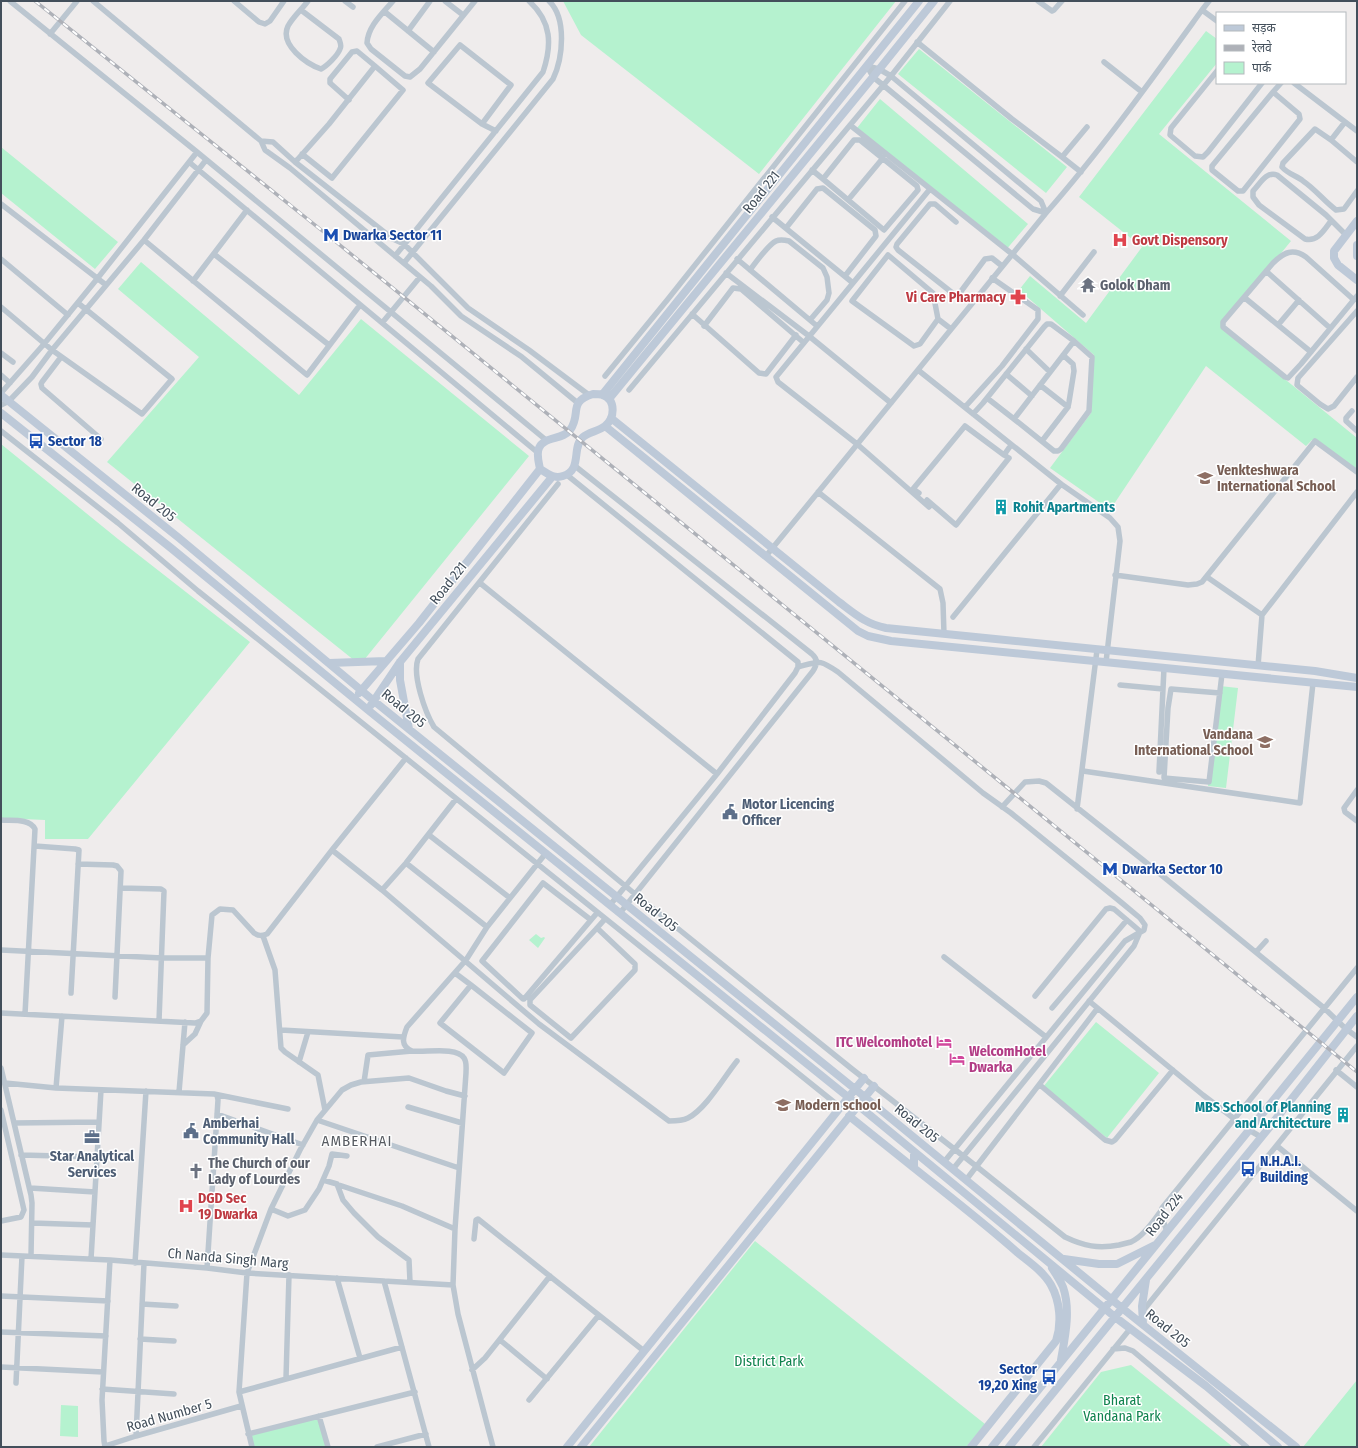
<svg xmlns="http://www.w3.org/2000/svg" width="1358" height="1448" viewBox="0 0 1358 1448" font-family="'Fira Sans Condensed','Noto Sans Devanagari',sans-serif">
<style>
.green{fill:#b5f2cf}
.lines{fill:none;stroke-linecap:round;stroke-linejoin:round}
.street{stroke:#bbc6d0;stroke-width:5.5}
.secondary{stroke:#bdc9d8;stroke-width:8}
.rail-casing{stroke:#aeb1b8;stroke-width:3.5}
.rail{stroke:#fff;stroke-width:2;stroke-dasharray:6;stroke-linecap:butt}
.labels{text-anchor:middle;stroke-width:3;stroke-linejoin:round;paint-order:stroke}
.street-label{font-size:14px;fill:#434f5b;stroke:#fff}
.transit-label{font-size:14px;font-weight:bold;fill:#164399;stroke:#fff;text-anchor:start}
.health-label{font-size:14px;font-weight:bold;fill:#be3a42;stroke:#fff;text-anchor:start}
.worship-label{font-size:14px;font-weight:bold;fill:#5b616d;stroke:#fff;text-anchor:start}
.education-label{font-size:14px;font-weight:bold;fill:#785e54;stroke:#fff;text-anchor:start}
.culture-label{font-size:14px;font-weight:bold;fill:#0d838f;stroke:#fff;text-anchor:start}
.service-label{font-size:14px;font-weight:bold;fill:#4e5e75;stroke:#fff;text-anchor:start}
.hotel-label{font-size:14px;font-weight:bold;fill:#b23c85;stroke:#fff;text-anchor:end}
.park-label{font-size:14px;fill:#0e824d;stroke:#fff}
.neighbourhood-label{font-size:15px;letter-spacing:1px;fill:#585c62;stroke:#fff}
</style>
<rect width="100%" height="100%" fill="#efecec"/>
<path class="green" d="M 563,1 L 896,1 L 759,174 L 581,35 Z
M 1206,31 L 1217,39 L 1217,63 L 1159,134 L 1291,241 L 1221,327 L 1357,438 L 1357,475 L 1312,440 L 1306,446 L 1206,366 L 1110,510 L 1050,468 L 1091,413 L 1094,355 L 1019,290 L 1030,276 L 1086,323 L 1142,247 L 1079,197 Z
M 919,49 L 1067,167 L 1046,193 L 898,74 Z
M 880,99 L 1028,224 L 1005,251 L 857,128 Z
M 1,147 L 118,242 L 95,269 L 1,193 Z
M 141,262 L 299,395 L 361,319 L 529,456 L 360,665 L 107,462 L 199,357 L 118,289 Z
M 1,444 L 118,539 L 250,642 L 88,839 L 45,839 L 45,820 L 1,818 Z
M 1220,686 L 1238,688 L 1226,788 L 1208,786 Z
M 536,934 L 541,938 L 544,937 L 545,938 L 538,948 L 529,940 Z
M 1096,1022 L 1159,1073 L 1107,1138 L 1043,1087 Z
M 755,1241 L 985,1424 L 966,1447 L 589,1447 Z
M 1131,1365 L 1233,1447 L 1041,1447 L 1101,1372 Z
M 1357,1380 L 1357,1447 L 1303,1447 Z
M 61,1405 L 78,1406 L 78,1437 L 60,1436 Z
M 317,1418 L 327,1447 L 252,1447 L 249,1435 Z"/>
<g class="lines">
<path class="street" d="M 10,1 L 197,152 L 546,440
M 93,1 L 261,141 L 265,150 L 290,168 L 431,286 L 461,316 L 522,357 L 578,403
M 234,1 L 259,22 L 265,24 L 270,21 L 284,1
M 345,1 L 353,7
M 393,1 C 383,13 368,26 367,43 L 371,49 L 405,76 L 410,77 L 420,69 L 475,1
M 445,1 L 463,15
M 1038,1 L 1052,11 L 1054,10 L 1062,1
M 301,10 L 339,39 C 340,42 342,46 340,49 C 338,55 327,66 321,69 C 307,64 279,45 288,26 C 293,17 302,9 308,1
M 1202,10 L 1209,1
M 385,12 L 434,52
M 408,31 L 430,1
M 50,34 L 77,1
M 917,42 L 1012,119 L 1062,157
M 1104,62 L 1142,92
M 867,66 L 879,69 L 891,76 L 1041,201 L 1046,213
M 867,66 L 873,77 L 883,85 L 1033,209 L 1046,213
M 1217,71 L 1171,128 L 1170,135 L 1195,156 L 1203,157 L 1208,152 L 1262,83
M 1294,83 L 1357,131
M 1273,92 L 1299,114 L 1300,119 L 1243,191 L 1238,191 L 1212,170 L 1212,166 L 1273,92 L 1281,83
M 349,100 L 330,83 L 330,79 L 352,52 L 357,51 L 375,66
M 482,124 L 511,85 L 460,45 L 428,83 L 482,124 L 496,131
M 850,125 L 1012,254 L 1083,315
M 1331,140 L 1345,122
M 261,141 L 273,142 L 295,162 L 393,239 L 404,244 L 468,308 L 529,350 L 589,395
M 189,162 L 537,452
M 295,162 L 298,159 L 329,124 L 375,66 L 403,90 L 332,178 L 302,154
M 1357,162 L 1331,140 L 1315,129 L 1283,163 L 1282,167 C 1288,174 1297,176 1303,181 C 1315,189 1324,201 1336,210 L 1344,209 L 1357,191
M 812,170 L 823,179 L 884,230 L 918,190 L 917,186 L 860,140 L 854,140 L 823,179
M 1081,172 L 1062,157 L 1087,127
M 848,200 L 883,158
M 1,204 L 106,285
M 772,217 L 853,283
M 1331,221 C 1324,230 1318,242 1305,239 L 1259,205 L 1253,197 L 1253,191 C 1260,184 1266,171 1277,175 L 1326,215 L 1346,235
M 956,222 L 935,204 L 930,204 L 897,244 L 896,247 L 898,250 L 955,295 L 959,294 L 985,259 L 992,258 L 1002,266
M 786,228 L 817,189 L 823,188 L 875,230 L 876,236 L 845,276
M 144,240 L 307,375 L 360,305
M 214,254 L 329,345
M 395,256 L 543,72 C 552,45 552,22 529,1
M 1,259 L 68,315
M 737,259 L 817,326
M 404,263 L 553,79 C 563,58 567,18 549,1
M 750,270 C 756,262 768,245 776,241 C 780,239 785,240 789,241 L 823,268 L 827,277 L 829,293 L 827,300 L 810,320
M 1266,271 L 1330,328
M 726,273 L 809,336 L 891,403
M 193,281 L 247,210
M 1060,296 L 1094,252
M 1245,298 L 1311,352
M 1354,300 L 1306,257 C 1293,248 1284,252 1273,263 L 1223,322 L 1223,327 L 1285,377 L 1288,378 L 1301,364 L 1357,296
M 1,307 L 52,350 L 142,414 L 172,379 L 78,303
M 1357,311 L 1298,378 L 1297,385 L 1320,404 L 1328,409 L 1334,406 L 1357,377
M 692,314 L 759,373 L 766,374 L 796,335
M 938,319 L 920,344 L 914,346 L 852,301 L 888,255 L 933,293 L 938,319 L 951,329
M 382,323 L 420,277
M 1278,325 L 1299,300
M 704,326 L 733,288 L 741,289 L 803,342
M 1026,349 L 1050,372
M 1,353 L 13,362
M 61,357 L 42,382 L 41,384 L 42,388 L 101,439
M 918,370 L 1061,484 L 1110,518 L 1118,527 L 1120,541 L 1106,662
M 1006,374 L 1032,396
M 1,375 L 10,383
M 605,376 L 668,299 L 905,1
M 1040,385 L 1068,407
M 629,390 L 891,76 L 950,1
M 1,393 L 44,344 L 97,279 L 197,152
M 987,398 L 1014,419
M 1,405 L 9,401 L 32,377 L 52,350 L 144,240 L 206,160
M 965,407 L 1002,366 L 1038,319 L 1038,310 L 992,278
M 1352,411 L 1346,418 L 1346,421 L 1357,431
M 973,414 L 983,403 L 1044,327 L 1047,324 L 1051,324 L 1074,341 L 1014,419 L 1054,451 L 1058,451 L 1061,449 L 1089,411 L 1092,357 L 1074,341
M 1,431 L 118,523 L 198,591 L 840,1107
M 1042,441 L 1068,407 L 1069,402 L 1074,371 L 1073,364 L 1063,355
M 575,466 L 812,654 C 818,659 817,665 813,671 L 620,913
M 567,475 L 798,662 L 798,667 L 795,673 L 717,774 L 610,905
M 558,484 L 418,659 C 412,675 425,712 434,727 L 635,894 L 852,1069 L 976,1166 L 1065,1237 C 1084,1246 1098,1249 1119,1245 C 1123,1244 1127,1243 1131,1242 C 1144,1236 1153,1221 1161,1211
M 818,492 L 940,589 L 943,603 L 944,634
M 919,493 L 913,489 L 965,426 L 1004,455
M 927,500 L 956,525 L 1009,458 L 1004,455 L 1011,445
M 929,507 L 857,444 L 778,382 L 776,377 L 930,189
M 766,556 L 1046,213 C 1102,149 1152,79 1202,10 L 1217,21
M 1115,575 L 1188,585 L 1197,584 L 1202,582 L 1315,441 L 1357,472
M 1207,577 L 1262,615
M 480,583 L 717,774
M 953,617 L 1061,484
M 1258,666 L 1262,615 L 1357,492
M 798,667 C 820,661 819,659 838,672 L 983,793 L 1011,813 L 1122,903 L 1140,918 L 1145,925 L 1144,930 L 1125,941 L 944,1162
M 1120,685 L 1163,689
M 1220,693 L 1171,689 L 1168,708 L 1164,778 L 1209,782 L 1222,674
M 1083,771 L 1300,803 L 1313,683
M 1159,772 L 1164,668
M 1357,790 L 1344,808 L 1345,812 L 1357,821
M 1002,807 L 1025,782 L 1039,781 L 1046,783 L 1143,860 L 1324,1008 L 1346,1029 L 1357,1037
M 1077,809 L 1097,650
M 1,820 C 12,821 29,818 35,829 L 25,1014
M 429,835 L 510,898
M 35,846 L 75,849 L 79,850 L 71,993
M 332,850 L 382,890 L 539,1024 L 669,1121 C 676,1121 682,1121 688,1118 C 706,1109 724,1077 737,1061
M 406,863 L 487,927
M 78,864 L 113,865 L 117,866 L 121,871 L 115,997
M 121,888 L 161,889 L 164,891 L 159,1021
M 382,890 L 406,863 L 456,799
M 591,920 L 524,999 L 523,999 L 482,961 L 543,883 L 591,920 L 597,913
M 597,928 L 635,964 L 635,970 L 571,1038 L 530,1005 L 530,1000 L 597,928 L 605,919
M 263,936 L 275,970 L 281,1048 L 285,1052 L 318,1075 L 325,1110
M 1,950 L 162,958 L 208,958
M 1256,952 L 1266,941
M 944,957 L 1046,1037
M 455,973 L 471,985 L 440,1023 L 504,1073 L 532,1033 L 471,985
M 1035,996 L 1106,909 L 1110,908 L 1114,909 L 1141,932
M 1089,1001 L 1203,1095 L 1249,1130 L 1261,1137
M 1052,1008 L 1127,920
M 1,1013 L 195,1023 L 201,1021 L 207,1013 L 208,958 L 212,915 L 220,909 L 233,910 L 254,933 C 259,936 261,936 267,934 L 332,850 L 406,758
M 281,1030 L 403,1037
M 183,1045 L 195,1034 L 201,1021
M 299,1062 L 308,1032
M 1,1068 L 31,1195 L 32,1203 L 31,1256
M 1336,1070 L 1357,1087
M 364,1082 L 368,1055 L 412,1051
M 5,1083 L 56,1088 L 214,1094 L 288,1109
M 1040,1085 L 1105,1140 L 1112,1142 L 1115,1140 L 1173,1070
M 56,1088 L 62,1016
M 179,1092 L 185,1022
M 408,1107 L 462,1123
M 1,1110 L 24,1210 L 21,1217 L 1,1221
M 217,1114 L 303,1145
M 317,1120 L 459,1168
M 14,1123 L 99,1122
M 1277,1146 L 1357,1211
M 21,1155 L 97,1157
M 953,1169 L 1134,946 L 1140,932
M 323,1180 L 337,1184 L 343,1200 L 354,1213 L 378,1237 L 409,1260 L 410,1282
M 966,1180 L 1097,1009
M 336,1184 L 402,1206 L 455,1229
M 30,1188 L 95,1192
M 271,1209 L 288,1216 L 305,1210 L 319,1189 L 329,1166 L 332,1154 L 347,1156
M 32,1223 L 93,1225
M 1167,1231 L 1161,1215 L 1162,1208 L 1357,968
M 474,1239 L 476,1220 L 478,1219 L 644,1351
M 1,1255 L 110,1260 L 207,1268 L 247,1273 L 453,1285
M 91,1259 L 101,1090
M 135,1263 L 146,1091
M 207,1268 L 218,1100 L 217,1095 L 214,1094
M 337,1278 L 360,1358
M 384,1281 L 429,1447
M 1,1296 L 108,1301
M 142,1304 L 176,1306
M 1142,1312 L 1357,1046
M 1,1332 L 106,1336
M 140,1339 L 174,1341
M 500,1340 L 547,1379
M 1113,1349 L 1125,1348 L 1133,1351 L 1247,1447
M 1,1367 L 103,1372
M 472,1370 L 485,1358 L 550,1276
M 286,1378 L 289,1275
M 16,1383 L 22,1256
M 102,1389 L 174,1394
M 239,1392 L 402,1347
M 529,1400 L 599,1315
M 319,1416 L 328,1447
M 248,1434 L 415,1392
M 136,1436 L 144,1263
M 105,1446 L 136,1436 L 241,1406
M 105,1447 L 104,1441 L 102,1400 L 110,1260
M 252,1447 L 239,1392 L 247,1273 L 271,1209 L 300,1150 L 317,1120 L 342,1090 L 351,1085 L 361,1082 L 409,1078 L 446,1091 L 465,1096
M 377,1447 L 426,1434
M 493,1447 L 458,1314 L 453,1285 L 455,1229 L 466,1073 C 466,1068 467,1062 464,1058 C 456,1046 424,1053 412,1051 C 400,1046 403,1037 407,1027 L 466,960 L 487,927 L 546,853
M 1034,1447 L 1130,1329"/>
<path class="secondary" d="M 1357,221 L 1334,251 L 1334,258 L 1338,265 L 1357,280
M 1357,245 L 1357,256
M 593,394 C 596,394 600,394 603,395 C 616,400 615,418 605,426 C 599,431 589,432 583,437 C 571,447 583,470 563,476 C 554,479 548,474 540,469 C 539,463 536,454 539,448 C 544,436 563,440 570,430 C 582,414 567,402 593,394 Z
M 1,395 L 179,538 L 374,701 L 855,1089 L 1122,1308 L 1296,1447
M 602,395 L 919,1
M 609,399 L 873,77 L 934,1
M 1,413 L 171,548 L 368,710 L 848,1097 L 1115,1317 L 1206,1386 L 1278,1447
M 611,418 L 839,602 C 855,614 866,624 886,628 L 1315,671 L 1357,678
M 605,426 L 858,631 L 868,636 L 891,641 L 1357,687
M 400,662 L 400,680 L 409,729
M 329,663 L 386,661
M 359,693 L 419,623 L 540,469
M 371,705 L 400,662 L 552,477
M 849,1116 L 914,1168
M 914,1152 L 914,1168 C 949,1196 984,1223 1018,1253 C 1029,1262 1044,1272 1051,1285 C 1060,1301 1062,1323 1056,1341 L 971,1447
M 1064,1259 L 1099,1264 L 1117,1264 L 1155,1245
M 1052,1268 C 1056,1274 1060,1280 1063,1287 C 1071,1310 1065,1337 1061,1360
M 1143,1324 L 1142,1306 L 1146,1280
M 567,1447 L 864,1078
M 581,1447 L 874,1086
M 992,1447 L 1357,997
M 1009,1447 L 1268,1129 L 1357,1016"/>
<defs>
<path id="rail" d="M 35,1 L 330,237 L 1357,1072"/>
</defs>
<use href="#rail" class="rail-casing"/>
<use href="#rail" class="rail"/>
</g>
<defs>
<symbol id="metro-bare" viewBox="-9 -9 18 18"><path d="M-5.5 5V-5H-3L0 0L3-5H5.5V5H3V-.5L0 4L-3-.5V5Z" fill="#1a4fb4" stroke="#fff" stroke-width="2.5" paint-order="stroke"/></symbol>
<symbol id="hospital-bare" viewBox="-9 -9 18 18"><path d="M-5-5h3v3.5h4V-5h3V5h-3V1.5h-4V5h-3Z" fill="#e0444e" stroke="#fff" stroke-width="2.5" paint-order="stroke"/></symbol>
<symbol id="temple-bare" viewBox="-9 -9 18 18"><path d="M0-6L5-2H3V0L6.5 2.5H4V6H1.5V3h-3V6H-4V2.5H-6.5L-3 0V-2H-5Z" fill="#6b7280" stroke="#fff" stroke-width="2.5" paint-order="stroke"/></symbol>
<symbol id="pharmacy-bare" viewBox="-9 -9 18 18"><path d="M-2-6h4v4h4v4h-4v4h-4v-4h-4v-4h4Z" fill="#e0444e" stroke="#fff" stroke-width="2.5" paint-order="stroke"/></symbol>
<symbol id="bus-bare" viewBox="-9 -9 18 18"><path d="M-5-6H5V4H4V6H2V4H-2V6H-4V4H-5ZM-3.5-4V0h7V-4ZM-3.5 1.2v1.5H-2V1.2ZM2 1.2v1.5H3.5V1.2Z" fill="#1a4fb4" stroke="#fff" stroke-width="2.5" paint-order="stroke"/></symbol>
<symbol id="school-bare" viewBox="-9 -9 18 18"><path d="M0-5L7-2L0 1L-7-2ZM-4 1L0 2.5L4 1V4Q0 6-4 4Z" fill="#8d6e63" stroke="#fff" stroke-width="2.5" paint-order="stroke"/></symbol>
<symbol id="building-bare" viewBox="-9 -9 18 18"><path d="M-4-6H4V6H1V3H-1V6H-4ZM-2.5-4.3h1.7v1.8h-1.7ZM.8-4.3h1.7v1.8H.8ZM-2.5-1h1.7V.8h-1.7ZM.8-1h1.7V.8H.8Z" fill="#0f9aa8" stroke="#fff" stroke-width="2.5" paint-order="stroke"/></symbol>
<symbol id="civic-bare" viewBox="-9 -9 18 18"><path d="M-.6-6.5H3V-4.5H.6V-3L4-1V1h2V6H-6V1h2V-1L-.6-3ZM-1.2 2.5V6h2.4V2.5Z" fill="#5c6f8a" stroke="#fff" stroke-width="2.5" paint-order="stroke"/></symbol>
<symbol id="hotel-bare" viewBox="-9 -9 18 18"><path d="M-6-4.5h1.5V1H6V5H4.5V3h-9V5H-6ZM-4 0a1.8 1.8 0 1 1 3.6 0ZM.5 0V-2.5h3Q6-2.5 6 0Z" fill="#d1479c" stroke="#fff" stroke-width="2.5" paint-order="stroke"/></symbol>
<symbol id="office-bare" viewBox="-9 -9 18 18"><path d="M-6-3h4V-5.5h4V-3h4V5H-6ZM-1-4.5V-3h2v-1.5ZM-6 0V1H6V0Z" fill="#5c6f8a" stroke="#fff" stroke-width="2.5" paint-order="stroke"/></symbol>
<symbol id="church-bare" viewBox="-9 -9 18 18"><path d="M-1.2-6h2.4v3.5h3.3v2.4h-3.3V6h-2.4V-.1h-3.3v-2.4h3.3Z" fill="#6b7280" stroke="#fff" stroke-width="2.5" paint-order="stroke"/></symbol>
</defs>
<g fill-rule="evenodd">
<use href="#metro-bare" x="320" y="224" width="22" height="22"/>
<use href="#hospital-bare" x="1109" y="229" width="22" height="22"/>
<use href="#temple-bare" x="1077" y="274" width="22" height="22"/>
<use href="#pharmacy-bare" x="1007" y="286" width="22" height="22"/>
<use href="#bus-bare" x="25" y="430" width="22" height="22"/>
<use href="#school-bare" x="1194" y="467" width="22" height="22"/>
<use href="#building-bare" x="990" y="496" width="22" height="22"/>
<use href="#school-bare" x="1254" y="731" width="22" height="22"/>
<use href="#civic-bare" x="719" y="801" width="22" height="22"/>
<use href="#metro-bare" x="1099" y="858" width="22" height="22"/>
<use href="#hotel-bare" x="933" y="1031" width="22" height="22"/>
<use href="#hotel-bare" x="946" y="1048" width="22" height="22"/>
<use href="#school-bare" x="772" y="1094" width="22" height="22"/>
<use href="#building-bare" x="1332" y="1104" width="22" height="22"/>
<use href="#civic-bare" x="180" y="1120" width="22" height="22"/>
<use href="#office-bare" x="81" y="1126" width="22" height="22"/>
<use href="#bus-bare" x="1237" y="1158" width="22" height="22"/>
<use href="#church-bare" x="185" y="1160" width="22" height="22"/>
<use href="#hospital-bare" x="175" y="1195" width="22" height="22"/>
<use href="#bus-bare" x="1038" y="1366" width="22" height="22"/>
</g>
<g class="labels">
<g class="street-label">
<text transform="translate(761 192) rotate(-51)" y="5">Road 221</text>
<text transform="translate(154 502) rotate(39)" y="5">Road 205</text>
<text transform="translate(448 583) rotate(-51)" y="5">Road 221</text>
<text transform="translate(404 708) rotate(39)" y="5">Road 205</text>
<text transform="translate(656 912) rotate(39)" y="5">Road 205</text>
<text transform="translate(917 1123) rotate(39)" y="5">Road 205</text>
<text transform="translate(1164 1214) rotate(-52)" y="5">Road 224</text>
<text transform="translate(228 1258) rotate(5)" y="5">Ch Nanda Singh Marg</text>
<text transform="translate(1168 1328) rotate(39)" y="5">Road 205</text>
<text transform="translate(169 1415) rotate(-16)" y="5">Road Number 5</text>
</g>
<g class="transit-label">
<text x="343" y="240">Dwarka Sector 11</text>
<text x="48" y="446">Sector 18</text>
<text x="1122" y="874">Dwarka Sector 10</text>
<text x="1260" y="1166">N.H.A.I.<tspan x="1260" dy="16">Building</tspan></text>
<text x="1037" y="1374" text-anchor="end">Sector<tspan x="1037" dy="16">19,20 Xing</tspan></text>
</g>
<g class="health-label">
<text x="1132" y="245">Govt Dispensory</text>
<text x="1006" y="302" text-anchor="end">Vi Care Pharmacy</text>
<text x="198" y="1203">DGD Sec<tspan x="198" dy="16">19 Dwarka</tspan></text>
</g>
<g class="worship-label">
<text x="1100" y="290">Golok Dham</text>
<text x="208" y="1168">The Church of our<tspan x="208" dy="16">Lady of Lourdes</tspan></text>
</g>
<g class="education-label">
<text x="1217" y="475">Venkteshwara<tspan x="1217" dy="16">International School</tspan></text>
<text x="1253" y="739" text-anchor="end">Vandana<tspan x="1253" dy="16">International School</tspan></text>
<text x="795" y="1110">Modern school</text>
</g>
<g class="culture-label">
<text x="1013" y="512">Rohit Apartments</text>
<text x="1331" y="1112" text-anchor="end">MBS School of Planning<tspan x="1331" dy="16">and Architecture</tspan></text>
</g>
<g class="service-label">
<text x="742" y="809">Motor Licencing<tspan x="742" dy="16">Officer</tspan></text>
<text x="203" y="1128">Amberhai<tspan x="203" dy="16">Community Hall</tspan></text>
<text x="92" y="1161" text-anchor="middle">Star Analytical<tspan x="92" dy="16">Services</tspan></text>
</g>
<g class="hotel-label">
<text x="932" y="1047">ITC Welcomhotel</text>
<text x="969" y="1056" text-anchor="start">WelcomHotel<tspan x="969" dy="16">Dwarka</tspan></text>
</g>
<g class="park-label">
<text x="769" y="1366">District Park</text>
<text x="1122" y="1405">Bharat<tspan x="1122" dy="16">Vandana Park</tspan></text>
</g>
<g class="neighbourhood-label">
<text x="357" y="1146">AMBERHAI</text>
</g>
</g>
<rect width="1358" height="1448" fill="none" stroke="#434f5b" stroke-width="4"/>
<rect x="1216" y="12" width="130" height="72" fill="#ffffff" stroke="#b4b9bd"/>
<rect x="1224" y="25" width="20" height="6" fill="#bdc9d8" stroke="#b4b9bd"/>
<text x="1252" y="32" font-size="12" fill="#434f5b">सड़क</text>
<rect x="1224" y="45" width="20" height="6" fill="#aeb1b8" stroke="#b4b9bd"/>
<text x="1252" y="52" font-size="12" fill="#434f5b">रेलवे</text>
<rect x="1224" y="62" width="20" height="12" fill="#b5f2cf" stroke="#b4b9bd"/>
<text x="1252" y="72" font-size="12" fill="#434f5b">पार्क</text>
</svg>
